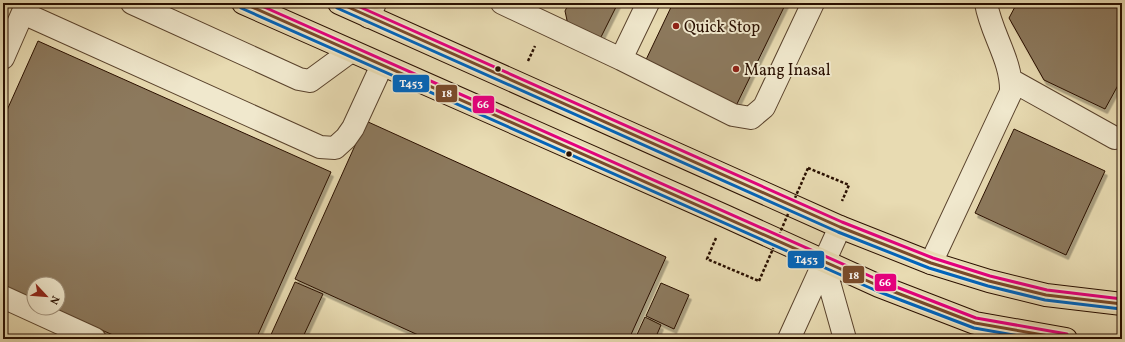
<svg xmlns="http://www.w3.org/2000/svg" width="1125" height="342" viewBox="0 0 1125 342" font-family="Vollkorn,serif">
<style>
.building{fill:#8c795d;stroke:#290f00;filter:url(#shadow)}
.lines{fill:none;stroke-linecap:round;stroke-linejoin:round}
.minor-casing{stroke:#59422c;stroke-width:24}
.major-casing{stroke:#290f00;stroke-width:24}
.path{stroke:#290f00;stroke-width:2.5;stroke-dasharray:3 2;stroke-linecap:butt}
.minor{stroke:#f0e8cd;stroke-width:22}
.major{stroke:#e8dbb2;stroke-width:22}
.path-bridge{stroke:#290f00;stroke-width:2.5;stroke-dasharray:3 2;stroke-linecap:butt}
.bus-1-casing{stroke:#f0e8cd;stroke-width:6}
.bus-2-casing{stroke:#f0e8cd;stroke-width:6}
.bus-3-casing{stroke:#f0e8cd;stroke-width:6}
.bus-1{stroke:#7a4b2a;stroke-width:3}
.bus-2{stroke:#0065bd;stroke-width:3}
.bus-3{stroke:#e5007d;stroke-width:3}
.poi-dot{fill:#8f2418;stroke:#f0e8cd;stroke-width:1.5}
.bus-dot{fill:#290f00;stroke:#f0e8cd;stroke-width:1.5}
.labels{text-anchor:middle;stroke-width:4;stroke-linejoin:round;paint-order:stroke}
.poi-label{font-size:16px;fill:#290f00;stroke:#f0e8cd;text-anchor:start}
.line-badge{stroke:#f0e8cd;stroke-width:1.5}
.badge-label{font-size:11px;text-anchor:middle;font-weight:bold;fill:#fff}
</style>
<defs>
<filter id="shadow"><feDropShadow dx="2.5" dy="4.5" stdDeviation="0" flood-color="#0004"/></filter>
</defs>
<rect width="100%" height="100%" fill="#e8dbb2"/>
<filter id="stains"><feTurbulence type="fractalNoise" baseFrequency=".005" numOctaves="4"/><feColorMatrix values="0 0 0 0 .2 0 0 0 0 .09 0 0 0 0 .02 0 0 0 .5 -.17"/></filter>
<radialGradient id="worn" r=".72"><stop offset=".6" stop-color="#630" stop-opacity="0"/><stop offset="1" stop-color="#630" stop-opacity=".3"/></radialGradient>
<path class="building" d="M 569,3 L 618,3 L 598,43 L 568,25 L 565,11 Z
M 673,3 L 786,3 L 734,110 L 643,66 Z
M 1017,3 L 1122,3 L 1122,78 L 1105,109 L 1044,80 L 1009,18 Z
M 38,41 L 331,172 L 256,339 L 122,339 L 52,308 L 58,308 L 58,284 L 34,284 L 34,300 L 3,286 L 3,119 Z
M 366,121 L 666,257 L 629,339 L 427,339 L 295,279 Z
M 1014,129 L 1105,171 L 1066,255 L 975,213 Z
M 295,282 L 323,294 L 302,339 L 269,339 Z
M 661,283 L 689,295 L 674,329 L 646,316 Z
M 645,317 L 661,325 L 655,339 L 635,339 Z
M 3,335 L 11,339 L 3,339 Z"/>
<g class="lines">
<defs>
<path id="minor" d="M 132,3 L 299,79 L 310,81 L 351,51
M 502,3 L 621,59 L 733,115 L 751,118 L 764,107 L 813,3
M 23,13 L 320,147 L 335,148 L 346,138 L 353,128 L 382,65
M 369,17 L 375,3
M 3,58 L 27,3
M 621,59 L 648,3
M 1011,80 L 1115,138
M 823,261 L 845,339
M 931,263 L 1011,92 C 1012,60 991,34 986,3
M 3,297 L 95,339
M 789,339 L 840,227"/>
<path id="major" d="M 243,3 L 725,216 L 879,286 L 975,323 L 1066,339
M 339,3 L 840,227 L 931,263 L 989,281 L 1046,295 L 1122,304"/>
</defs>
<use href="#minor" class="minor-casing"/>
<use href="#major" class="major-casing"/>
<path class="path" d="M 528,61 L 535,46
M 808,168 L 849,185 L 842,201
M 716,238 L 707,259 L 759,281"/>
<use href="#minor" class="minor"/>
<use href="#major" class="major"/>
<path class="path-bridge" d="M 759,281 L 808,168"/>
<defs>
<path id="bus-1" d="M 243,3 L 879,286 L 975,323 L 1066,339
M 339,3 L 840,227 L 931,263 L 989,281 L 1046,295 L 1122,304"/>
<path id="bus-2" d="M 241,8 L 877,291 L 974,328 L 1037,339
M 337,8 L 838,232 L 929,268 L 988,286 L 1045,300 L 1121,309"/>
<path id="bus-3" d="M 255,3 L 881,281 L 976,318 L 1067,334
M 351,3 L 842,222 L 933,258 L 990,276 L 1047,290 L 1122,299"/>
</defs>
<use href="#bus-1" class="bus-1-casing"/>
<use href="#bus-2" class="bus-2-casing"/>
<use href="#bus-3" class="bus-3-casing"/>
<use href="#bus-1" class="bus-1"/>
<use href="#bus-2" class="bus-2"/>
<use href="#bus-3" class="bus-3"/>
</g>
<g class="poi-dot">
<circle cx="676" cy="26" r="4"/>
<circle cx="736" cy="69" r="4"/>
</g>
<g class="bus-dot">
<circle cx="498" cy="69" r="3.5"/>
<circle cx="569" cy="154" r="3.5"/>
</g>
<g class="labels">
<g class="poi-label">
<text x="684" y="32">Quick Stop</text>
<text x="744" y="75">Mang Inasal</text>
</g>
</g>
<g class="line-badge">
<rect x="392" y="74" width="38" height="19" rx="4" fill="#0065bd"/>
<rect x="435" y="84" width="23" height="19" rx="4" fill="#7a4b2a"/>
<rect x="472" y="95" width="23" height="19" rx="4" fill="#e5007d"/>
<rect x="787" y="250" width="38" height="19" rx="4" fill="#0065bd"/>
<rect x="842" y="265" width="23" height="19" rx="4" fill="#7a4b2a"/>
<rect x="874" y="273" width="23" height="19" rx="4" fill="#e5007d"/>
</g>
<g class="badge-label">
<text x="411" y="87">T453</text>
<text x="447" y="97">18</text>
<text x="483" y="108">66</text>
<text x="806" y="263">T453</text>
<text x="854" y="279">18</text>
<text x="885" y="286">66</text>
</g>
<rect width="1125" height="342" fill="none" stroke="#e8dbb2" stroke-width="16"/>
<rect x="4" y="4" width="1117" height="334" fill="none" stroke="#290f00" stroke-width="2"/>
<rect x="8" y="8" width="1109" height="326" fill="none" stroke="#290f00"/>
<g transform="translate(46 296) rotate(116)"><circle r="19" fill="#f0e8cd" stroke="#a0917b"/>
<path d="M0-3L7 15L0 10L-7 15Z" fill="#8f2418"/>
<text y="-6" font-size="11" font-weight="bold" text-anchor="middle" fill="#290f00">N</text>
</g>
<rect width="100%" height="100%" filter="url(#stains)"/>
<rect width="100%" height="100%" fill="url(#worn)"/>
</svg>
